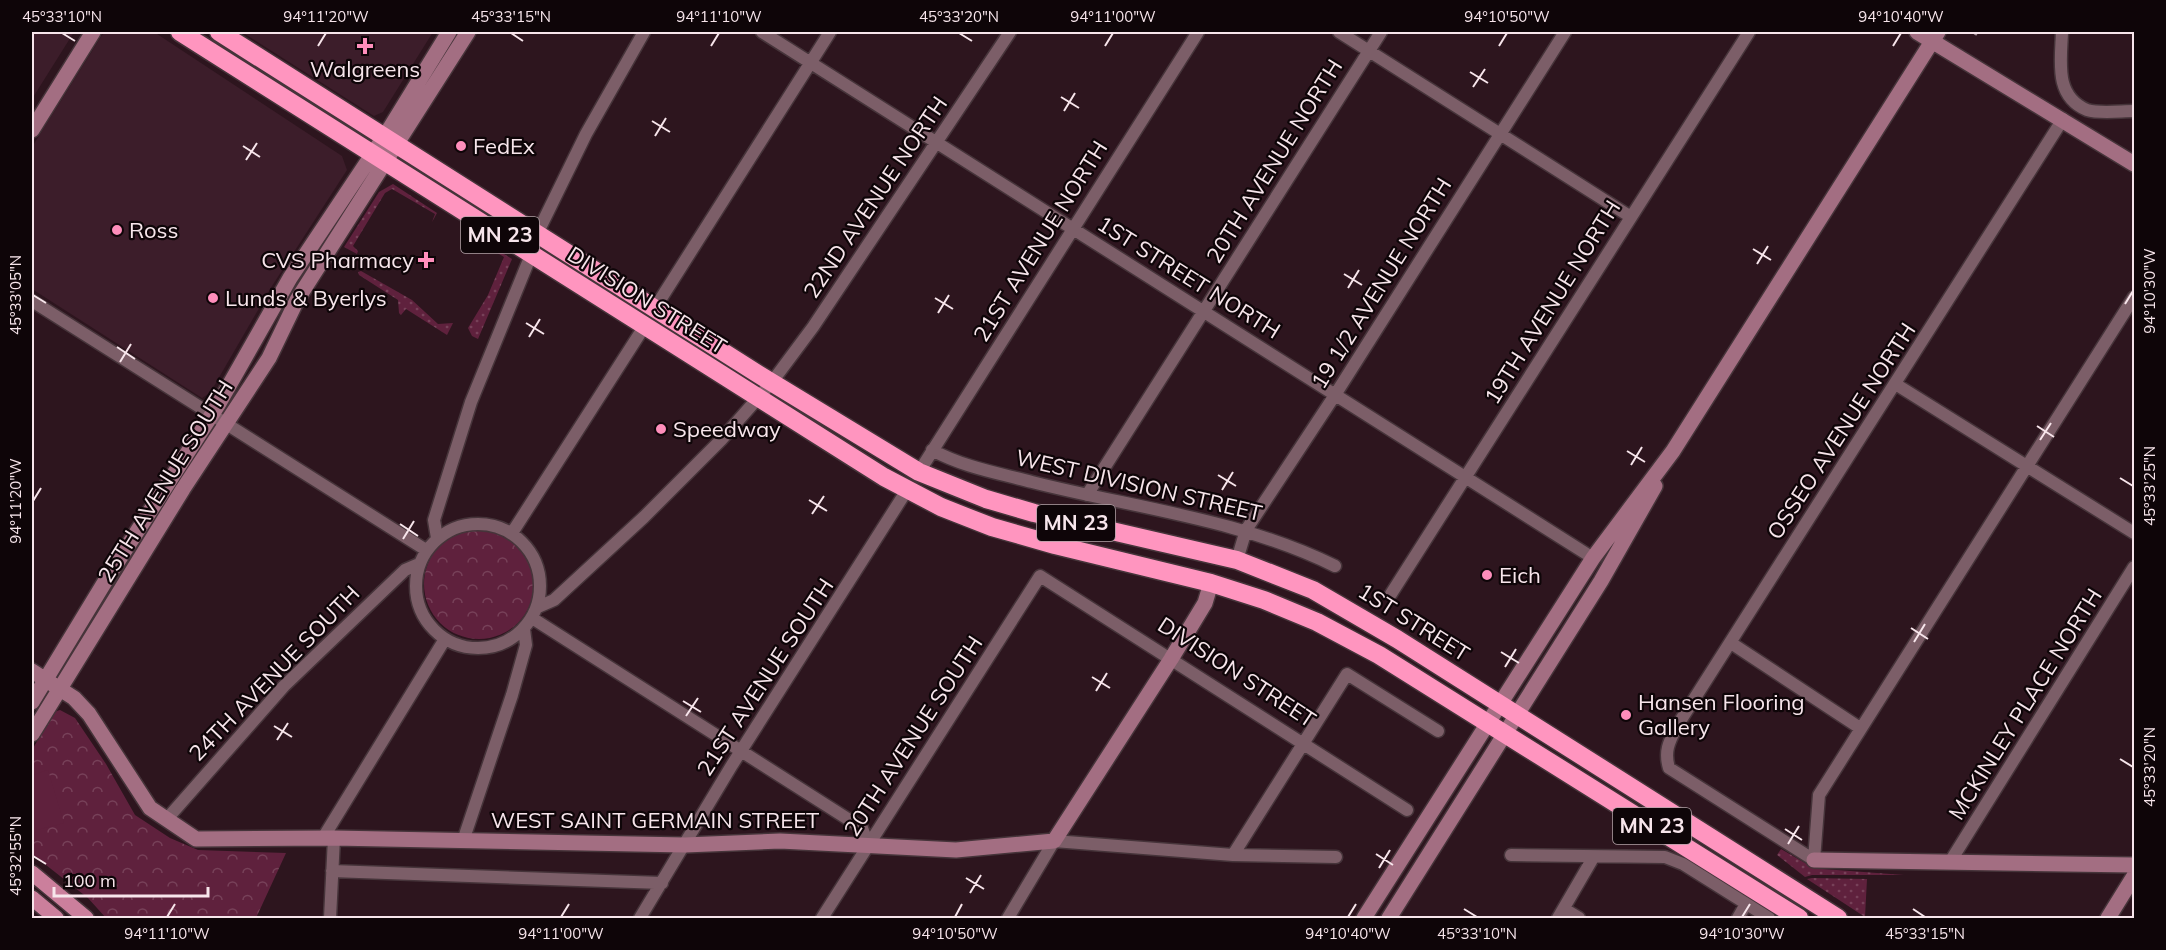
<svg xmlns="http://www.w3.org/2000/svg" width="2166" height="950" viewBox="0 0 2166 950" font-family="Mulish,sans-serif">
<style>
.built{fill:#3c1d2a}
.grass{fill:url(#grass-dots)}
.park{fill:url(#park-crowns)}
.garden{fill:#5f213d}
.lines{fill:none;stroke-linecap:round;stroke-linejoin:round}
.street-casing{stroke:#46343a;stroke-width:15}
.secondary-casing{stroke:#46343a;stroke-width:18}
.primary-casing{stroke:#46343a;stroke-width:18}
.highway-casing{stroke:#46343a;stroke-width:21}
.street{stroke:#7c5e68;stroke-width:12}
.secondary{stroke:#a36e82;stroke-width:15}
.primary{stroke:#cb7f9c;stroke-width:15}
.highway{stroke:#ff95bf;stroke-width:18}
.rail{stroke:#a28e95;stroke-width:3;stroke-dasharray:12 6;stroke-linecap:butt}
.ticks{fill:none;stroke:#f7e5eb;stroke-width:2}
.poi-dot{fill:#fe8ebb;stroke:#0e0508;stroke-width:2}
.labels{text-anchor:middle;stroke-width:4.5;stroke-linejoin:round;paint-order:stroke}
.shield{fill:#0e0508;stroke:#b1a2a7;stroke-width:1.5}
.shield-label{font-size:21px;font-weight:bold;fill:#f7e5eb}
.poi-label{font-size:22px;fill:#f7e5eb;stroke:#0e0508;text-anchor:start}
.street-label{font-size:22px;fill:#f7e5eb;stroke:#0e0508}
.neatline{fill:none;stroke:#f7e5eb;stroke-width:2}
.ticks-label{font-size:15px;text-anchor:middle;fill:#f7e5eb}
</style>
<defs>
<pattern id="grass-dots" width="8" height="8" patternUnits="userSpaceOnUse" patternTransform="scale(1.5)"><rect width="8" height="8" fill="#5f213d"/><path d="M2 2h.1M6 6h.1" fill="none" stroke="#774159" stroke-width="1.8" stroke-linecap="round"/></pattern>
<pattern id="park-crowns" width="20" height="18" patternUnits="userSpaceOnUse" patternTransform="scale(1.5)"><rect width="20" height="18" fill="#5f213d"/><path d="M2 6a3 3 0 1 1 6 0M12 15a3 3 0 1 1 6 0" fill="none" stroke="#774159"/></pattern>
</defs>
<rect width="100%" height="100%" fill="#2d151e"/>
<path class="built" d="M 32,32 L 74,32 L 32,99 Z
M 104,32 L 154,32 L 342,156 L 347,170 L 272,286 L 210,393 L 202,398 L 32,289 L 32,147 Z
M 242,32 L 433,32 L 383,112 L 374,116 Z"/>
<path class="grass" d="M 393,184 L 437,213 L 432,222 L 435,214 L 392,189 L 385,193 L 353,246 L 358,251 L 357,254 L 344,247 L 379,192 Z
M 466,230 L 512,259 L 478,339 L 472,336 L 468,328 L 488,295 L 504,257 L 465,233 Z
M 361,271 L 412,300 L 438,324 L 453,323 L 447,335 L 406,309 L 401,315 L 399,313 L 398,300 L 359,275 L 358,272 Z
M 1781,849 L 1805,863 L 1823,869 L 1904,875 L 1812,875 L 1805,877 L 1777,855 Z
M 1812,878 L 1867,879 L 1865,917 L 1807,879 Z"/>
<path class="park" d="M424 584a55 55 0 1 1 110 0a55 55 0 1 1-110 0Z
M 60,710 L 75,718 L 106,764 L 135,815 L 170,838 L 198,850 L 286,853 L 256,918 L 106,918 L 88,898 L 32,854 L 32,750 L 54,712 Z"/>
<path class="garden" d="M 48,770 L 64,823 L 37,830 L 32,811 L 32,775 Z"/>
<g class="lines">
<defs>
<path id="street" d="M 762,32 L 1593,558
M 1339,32 L 1631,217
M 2062,32 C 2061,61 2054,96 2087,110 C 2100,114 2121,111 2134,111
M 2063,119 L 1677,726 C 1669,742 1664,751 1669,768 L 1814,860 L 1819,795 L 2134,297
M 537,234 L 586,134 L 644,32
M 32,301 L 426,550
M 655,308 L 830,32
M 1897,385 L 2134,533
M 932,450 C 963,467 998,473 1032,482 C 1134,508 1240,519 1335,566
M 919,472 L 1198,32
M 1087,495 L 1381,32
M416 586a62 62 0 1 1 124 0a62 62 0 1 1-124 0Z
M 512,533 L 644,327
M 437,538 L 434,520 L 471,402 L 531,255
M 1237,560 L 1246,530 L 1335,395 L 1565,32
M 1391,594 L 1749,32
M 538,607 L 554,600 L 644,517 L 721,440 L 772,382 L 813,327 L 1010,32
M 532,618 L 862,828 L 868,844
M 1731,643 L 1860,728
M 166,820 L 284,686 L 405,570 L 419,564
M 323,838 L 445,639
M 463,841 L 512,695 L 526,645 L 524,629
M 1233,855 L 1347,674 L 1438,731
M 1511,855 L 1665,857 L 1683,864 L 1769,918
M 1950,862 L 2134,567
M 332,871 L 662,883
M 1564,909 L 1579,918
M 330,918 L 334,838
M 640,918 L 732,765 L 907,490
M 822,918 L 1040,576 L 1407,810
M 1008,918 L 1054,841 L 1233,855 L 1336,857
M 1558,918 L 1593,858
M 1738,918 L 1746,904"/>
<path id="secondary" d="M 1917,32 L 2134,164
M 32,130 L 93,32
M 32,671 L 74,698 L 89,714 L 150,808 L 196,839 L 334,838 L 685,845 L 780,841 L 956,850 L 1054,841 L 1171,659 L 1205,603 L 1211,583
M 32,702 L 106,580 L 218,405 L 290,278 L 390,128 L 449,32
M 32,734 L 183,489 L 269,358 L 297,300 L 468,32
M 1814,860 L 2134,865
M 1364,918 L 1593,558 L 1673,451 L 1938,32
M 1389,918 L 1601,581 L 1655,486
M 2108,918 L 2134,876"/>
<path id="primary" d="M 32,873 L 86,918
M 32,898 L 56,918"/>
<path id="highway" d="M 180,32 L 884,477 L 941,507 L 992,527 L 1055,545 L 1211,583 L 1264,600 L 1317,622 L 1379,655 L 1799,918
M 219,32 L 758,374 L 919,472 L 986,499 L 1034,513 L 1237,560 L 1313,590 L 1397,639 L 1838,918"/>
</defs>
<use href="#street" class="street-casing"/>
<use href="#secondary" class="secondary-casing"/>
<use href="#primary" class="primary-casing"/>
<use href="#highway" class="highway-casing"/>
<use href="#street" class="street"/>
<use href="#secondary" class="secondary"/>
<use href="#primary" class="primary"/>
<use href="#highway" class="highway"/>
<path class="rail" d="M 1975,35 L 1977,32"/>
</g>
<path class="ticks" d="M 62,33 L 75,41M 511,33 L 523,41M 959,33 L 972,41M 318,46 L 326,33M 711,46 L 719,33M 1105,46 L 1113,33M 1499,46 L 1507,33M 1893,46 L 1901,33M 1470,72 L 1488,83M 1473,87 L 1485,69M 1061,97 L 1079,108M 1064,111 L 1075,93M 652,121 L 670,132M 655,136 L 666,118M 243,146 L 260,157M 246,160 L 257,143M 1753,249 L 1771,260M 1757,264 L 1768,246M 1344,274 L 1362,285M 1348,288 L 1359,270M 33,295 L 46,303M 935,298 L 953,309M 2125,304 L 2133,291M 938,313 L 949,295M 526,323 L 544,334M 529,337 L 540,319M 117,347 L 135,359M 120,362 L 131,344M 2037,426 L 2054,437M 2040,440 L 2051,423M 1627,451 L 1645,462M 1631,465 L 1642,447M 1218,475 L 1236,486M 2120,478 L 2133,486M 1222,490 L 1233,472M 809,500 L 827,511M 33,501 L 41,488M 812,514 L 824,496M 400,524 L 418,536M 403,539 L 414,521M 1911,628 L 1928,639M 1914,642 L 1925,624M 1501,652 L 1519,663M 1505,667 L 1516,649M 1092,677 L 1110,688M 1096,691 L 1107,673M 683,701 L 701,712M 686,716 L 698,698M 274,726 L 292,737M 277,740 L 288,723M 2120,759 L 2133,767M 1785,829 L 1802,840M 1788,844 L 1799,826M 1376,854 L 1393,865M 33,856 L 46,864M 1379,868 L 1390,850M 966,878 L 984,889M 970,893 L 981,875M 1464,909 L 1477,917M 1913,909 L 1925,917M 167,917 L 175,904M 561,917 L 569,904M 955,917 L 962,904M 1348,917 L 1356,904M 1742,917 L 1750,904"/>
<g class="poi-dot">
<path d="M362 37h6v6h6v6h-6v6h-6v-6h-6v-6h6z"/>
<circle cx="461" cy="146" r="6"/>
<circle cx="117" cy="230" r="6"/>
<path d="M423 251h6v6h6v6h-6v6h-6v-6h-6v-6h6z"/>
<circle cx="213" cy="298" r="6"/>
<circle cx="661" cy="429" r="6"/>
<circle cx="1487" cy="575" r="6"/>
<circle cx="1626" cy="715" r="6"/>
</g>
<g class="labels">
<g class="shield">
<rect x="461" y="217" width="78" height="36" rx="4.5"/>
<rect x="1037" y="505" width="78" height="36" rx="4.5"/>
<rect x="1613" y="808" width="78" height="36" rx="4.5"/>
</g>
<g class="shield-label">
<text x="500" y="242">MN 23</text>
<text x="1076" y="530">MN 23</text>
<text x="1652" y="833">MN 23</text>
</g>
<g class="poi-label">
<text x="365" y="77" text-anchor="middle">Walgreens</text>
<text x="473" y="154">FedEx</text>
<text x="129" y="238">Ross</text>
<text x="414" y="268" text-anchor="end">CVS Pharmacy</text>
<text x="225" y="306">Lunds &amp; Byerlys</text>
<text x="673" y="437">Speedway</text>
<text x="1499" y="583">Eich</text>
<text x="1638" y="710">Hansen Flooring<tspan x="1638" dy="25">Gallery</tspan></text>
</g>
<g class="street-label">
<text transform="translate(1274 161) rotate(-58)" y="8">20TH AVENUE NORTH</text>
<text transform="translate(875 197) rotate(-56)" y="8">22ND AVENUE NORTH</text>
<text transform="translate(1040 241) rotate(-58)" y="8">21ST AVENUE NORTH</text>
<text transform="translate(1189 277) rotate(32)" y="8">1ST STREET NORTH</text>
<text transform="translate(1381 283) rotate(-58)" y="8">19 1/2 AVENUE NORTH</text>
<text transform="translate(647 300) rotate(32)" y="8">DIVISION STREET</text>
<text transform="translate(1552 302) rotate(-58)" y="8">19TH AVENUE NORTH</text>
<text transform="translate(1841 431) rotate(-57)" y="8">OSSEO AVENUE NORTH</text>
<text transform="translate(165 481) rotate(-58)" y="8">25TH AVENUE SOUTH</text>
<text transform="translate(1139 485) rotate(13)" y="8">WEST DIVISION STREET</text>
<text transform="translate(1414 622) rotate(32)" y="8">1ST STREET</text>
<text transform="translate(1237 672) rotate(33)" y="8">DIVISION STREET</text>
<text transform="translate(274 673) rotate(-46)" y="8">24TH AVENUE SOUTH</text>
<text transform="translate(765 677) rotate(-57)" y="8">21ST AVENUE SOUTH</text>
<text transform="translate(2025 704) rotate(-58)" y="8">MCKINLEY PLACE NORTH</text>
<text transform="translate(913 736) rotate(-57)" y="8">20TH AVENUE SOUTH</text>
<text x="655" y="828">WEST SAINT GERMAIN STREET</text>
</g>
</g>
<rect width="2166" height="950" fill="none" stroke="#0e0508" stroke-width="66"/>
<path d="M54 887v9h154v-9" fill="none" stroke="#f7e5eb" stroke-width="3"/>
<text x="63" y="887" font-size="18" fill="#f7e5eb" stroke="#0e0508" stroke-width="4.5" paint-order="stroke">100 m</text>
<rect x="33" y="33" width="2100" height="884" class="neatline"/>
<g class="ticks-label">
<text x="62" y="22">45°33'10"N</text>
<text x="326" y="22">94°11'20"W</text>
<text x="511" y="22">45°33'15"N</text>
<text x="719" y="22">94°11'10"W</text>
<text x="959" y="22">45°33'20"N</text>
<text x="1113" y="22">94°11'00"W</text>
<text x="1507" y="22">94°10'50"W</text>
<text x="1901" y="22">94°10'40"W</text>
<text transform="translate(2150 291) rotate(-90)" y="5">94°10'30"W</text>
<text transform="translate(16 295) rotate(-90)" y="5">45°33'05"N</text>
<text transform="translate(2150 486) rotate(-90)" y="5">45°33'25"N</text>
<text transform="translate(16 501) rotate(-90)" y="5">94°11'20"W</text>
<text transform="translate(2150 767) rotate(-90)" y="5">45°33'20"N</text>
<text transform="translate(16 856) rotate(-90)" y="5">45°32'55"N</text>
<text x="167" y="939">94°11'10"W</text>
<text x="561" y="939">94°11'00"W</text>
<text x="955" y="939">94°10'50"W</text>
<text x="1348" y="939">94°10'40"W</text>
<text x="1477" y="939">45°33'10"N</text>
<text x="1742" y="939">94°10'30"W</text>
<text x="1925" y="939">45°33'15"N</text>
</g>
</svg>
